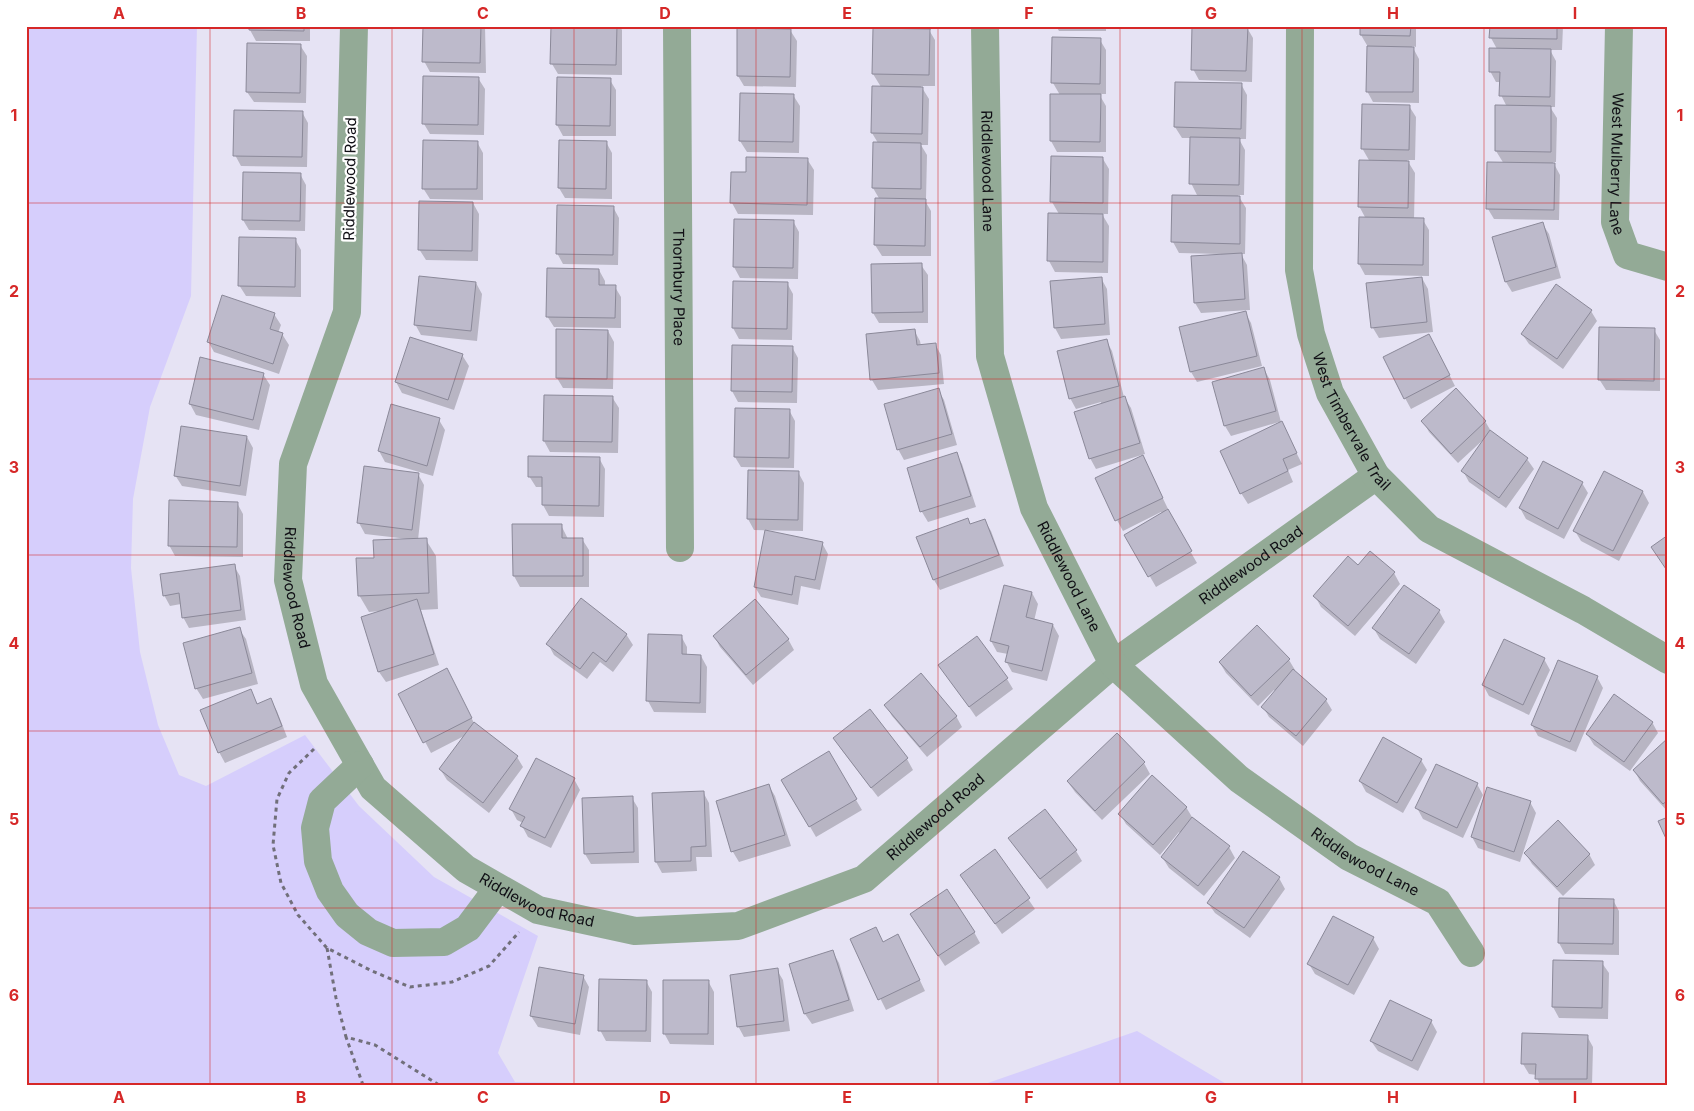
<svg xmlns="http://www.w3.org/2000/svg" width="1694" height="1111" viewBox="0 0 1694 1111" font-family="Inter,sans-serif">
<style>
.green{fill:#d6cefc}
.shadow{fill:#0003}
.building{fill:#bdbacb;stroke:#8b8999}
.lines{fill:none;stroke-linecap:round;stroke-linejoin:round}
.path{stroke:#716f7a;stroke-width:3;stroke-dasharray:4 4;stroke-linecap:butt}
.minor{stroke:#93aa96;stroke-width:28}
.grid{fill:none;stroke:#d62828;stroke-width:1;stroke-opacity:0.55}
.labels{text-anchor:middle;stroke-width:4.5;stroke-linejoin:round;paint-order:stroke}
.street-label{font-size:15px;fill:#100f15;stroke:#fff}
.neatline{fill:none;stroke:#d62828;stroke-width:2}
.grid-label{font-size:16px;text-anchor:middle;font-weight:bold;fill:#d62828}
</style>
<rect width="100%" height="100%" fill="#e6e3f4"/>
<path class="green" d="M 26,26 L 197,26 L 191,296 L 150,407 L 133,499 L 131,568 L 140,652 L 158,725 L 179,775 L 206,786 L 305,735 L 359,806 L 434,877 L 538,936 L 498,1053 L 515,1082 L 690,1085 L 26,1085 Z
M 1137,1031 L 1228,1085 L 982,1085 Z"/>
<path class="shadow" d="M 250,26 L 310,26 L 310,41 L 256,41 L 250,30 Z
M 424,26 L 485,26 L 486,73 L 430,72 L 424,61 Z
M 552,26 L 620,26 L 622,30 L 622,75 L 558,74 L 552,64 Z
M 881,26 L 931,26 L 931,30 L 929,30 L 935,40 L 935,86 L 921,86 L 929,99 L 928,145 L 921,145 L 927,155 L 926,199 L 924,199 L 931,211 L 931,256 L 882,256 L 875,245 L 880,200 L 873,188 L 878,143 L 872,133 L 873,87 L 881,87 L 873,74 L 874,29 L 883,29 Z
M 1056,26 L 1106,26 L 1106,31 L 1059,31 Z
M 1246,26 L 1253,38 L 1252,82 L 1199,80 L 1193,69 Z
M 1361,26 L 1416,26 L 1416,47 L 1412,46 L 1419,59 L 1419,103 L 1373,102 L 1367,91 L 1368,47 L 1361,35 Z
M 1491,26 L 1563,26 L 1562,50 L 1550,50 L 1556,61 L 1555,107 L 1550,107 L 1557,118 L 1556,162 L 1553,162 L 1560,175 L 1559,220 L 1494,219 L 1488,209 L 1504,164 L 1496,151 L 1507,107 L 1501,95 L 1501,82 L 1496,82 L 1490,71 L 1497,49 L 1491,38 Z
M 790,30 L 797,41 L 796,87 L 744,86 L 738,76 Z
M 1100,40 L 1106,50 L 1106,94 L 1099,94 L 1106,106 L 1106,152 L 1057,152 L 1051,141 L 1060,95 L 1053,83 Z
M 300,45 L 307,56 L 306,103 L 254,102 L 247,92 Z
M 478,78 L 485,89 L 484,135 L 430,134 L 424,124 Z
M 610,80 L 616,90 L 616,136 L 563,136 L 557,125 Z
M 1241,84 L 1247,95 L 1246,139 L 1239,139 L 1245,150 L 1244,195 L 1238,195 L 1246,208 L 1245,254 L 1241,254 L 1247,265 L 1250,310 L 1201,313 L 1195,303 L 1221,254 L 1179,253 L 1173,242 L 1173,196 L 1198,197 L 1191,183 L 1191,138 L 1182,138 L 1175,127 Z
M 741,94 L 793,95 L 800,106 L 799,153 L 747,152 L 740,141 Z
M 1409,106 L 1416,117 L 1415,160 L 1407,160 L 1415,173 L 1414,220 L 1423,220 L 1429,230 L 1429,276 L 1365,275 L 1359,264 L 1366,219 L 1359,206 L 1370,162 L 1362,148 Z
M 302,112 L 308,123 L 307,167 L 241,166 L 235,155 Z
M 477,142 L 483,153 L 483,200 L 430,199 L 423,188 Z
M 606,142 L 612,153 L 612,199 L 565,198 L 559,188 Z
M 807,159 L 814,170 L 813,215 L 738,214 L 732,203 L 732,173 L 747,173 Z
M 1103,159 L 1109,169 L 1108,214 L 1102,214 L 1109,226 L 1108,273 L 1055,272 L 1049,261 L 1059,214 L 1052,202 Z
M 300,174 L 306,185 L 305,231 L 249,230 L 243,220 Z
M 473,203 L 479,214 L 478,261 L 426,260 L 419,249 Z
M 613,207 L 619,218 L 618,265 L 563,264 L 557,253 Z
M 793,221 L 799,232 L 798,279 L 740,278 L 734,267 Z
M 1542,223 L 1549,234 L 1561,278 L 1512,292 L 1506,282 Z
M 295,239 L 301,250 L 301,297 L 246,296 L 239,285 Z
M 921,265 L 928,275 L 928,323 L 879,323 L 873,313 Z
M 599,270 L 605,281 L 605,286 L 615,287 L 621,297 L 621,328 L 554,327 L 547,316 Z
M 1101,278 L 1107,289 L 1110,335 L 1061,339 L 1055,328 Z
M 1422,278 L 1428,289 L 1433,332 L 1379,338 L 1373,328 Z
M 476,283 L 482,294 L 477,341 L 421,335 L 415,324 Z
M 787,283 L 793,294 L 792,340 L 739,339 L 733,328 Z
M 1591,311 L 1597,321 L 1563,369 L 1529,344 L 1522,334 Z
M 1245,312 L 1251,323 L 1262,366 L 1197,382 L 1191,372 L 1180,328 Z
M 274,314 L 281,325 L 278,333 L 282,334 L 289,345 L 279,374 L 214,352 L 208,341 Z
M 914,330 L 920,341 L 921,346 L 935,344 L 941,355 L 944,384 L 878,390 L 872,380 Z
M 1654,330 L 1660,340 L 1660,391 L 1606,390 L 1599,379 Z
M 608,331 L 614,342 L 613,389 L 563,388 L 557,378 Z
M 1106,340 L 1112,351 L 1124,397 L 1131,408 L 1145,454 L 1096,469 L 1090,458 L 1101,402 L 1076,409 L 1070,398 Z
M 1435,346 L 1455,386 L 1411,409 L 1405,398 Z
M 792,347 L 798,358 L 797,403 L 738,402 L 732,391 Z
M 462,355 L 469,366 L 454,410 L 402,393 L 396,382 Z
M 201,359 L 263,374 L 270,385 L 259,430 L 196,415 L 190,404 Z
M 1264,369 L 1270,380 L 1281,422 L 1302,464 L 1288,470 L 1293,482 L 1248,504 L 1241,493 L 1279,422 L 1231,436 L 1225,426 Z
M 938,390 L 944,400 L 957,445 L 904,460 L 898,449 Z
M 612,397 L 619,408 L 618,453 L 550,452 L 544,441 Z
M 789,410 L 795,421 L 794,468 L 741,467 L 735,457 Z
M 439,420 L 445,430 L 433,476 L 385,462 L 379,451 Z
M 1423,421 L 1485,421 L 1492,433 L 1527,459 L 1534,469 L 1506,508 L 1469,482 L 1463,471 L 1484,439 L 1458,463 L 1429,432 Z
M 247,437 L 253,448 L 246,496 L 182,486 L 175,475 Z
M 956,454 L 962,464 L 976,507 L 928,522 L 922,512 L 908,469 Z
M 599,458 L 605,469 L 604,517 L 549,516 L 543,505 L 543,487 L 536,487 L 529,476 Z
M 1148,467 L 1168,509 L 1166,509 L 1197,563 L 1156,587 L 1126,535 L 1162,513 L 1161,512 L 1123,531 L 1117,520 Z
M 749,471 L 798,472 L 804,483 L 803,531 L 754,530 L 748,519 Z
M 1605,472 L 1643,492 L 1649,503 L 1619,561 L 1581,541 L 1575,531 Z
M 418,474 L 424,485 L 418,540 L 426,540 L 436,556 L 438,609 L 421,610 L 439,665 L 386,682 L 379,672 L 362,618 L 381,611 L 369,612 L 359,595 L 375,559 L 408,539 L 365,534 L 359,523 Z
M 1582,483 L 1588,493 L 1564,539 L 1526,519 L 1520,508 Z
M 237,503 L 243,514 L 243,557 L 175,556 L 169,545 Z
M 985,521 L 991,531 L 1004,566 L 940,590 L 934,580 L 918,538 L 971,526 Z
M 513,525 L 561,525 L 568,539 L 582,539 L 589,550 L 589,587 L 520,587 L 514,576 Z
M 822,543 L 828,554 L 820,590 L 801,586 L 798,605 L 761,597 L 755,587 Z
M 234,566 L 240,576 L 246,620 L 189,628 L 183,617 L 181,604 L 170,606 L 164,595 Z
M 1359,566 L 1394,573 L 1400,584 L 1355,636 L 1321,607 L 1315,596 Z
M 1032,593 L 1038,604 L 1034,621 L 1053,625 L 1059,636 L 1047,681 L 1012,672 L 1006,661 L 1008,654 L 997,652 L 991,641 Z
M 1439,611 L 1445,622 L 1416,664 L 1380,639 L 1374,629 Z
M 239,629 L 246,639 L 258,684 L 203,699 L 196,688 Z
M 626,634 L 633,645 L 613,672 L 600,662 L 587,679 L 554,655 L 548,644 Z
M 650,635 L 681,636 L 687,647 L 687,656 L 701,656 L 707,667 L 706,713 L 654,712 L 648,701 Z
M 714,636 L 788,639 L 794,650 L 753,685 L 720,647 Z
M 1544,659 L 1550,670 L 1529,715 L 1489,696 L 1483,685 Z
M 1289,660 L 1295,670 L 1294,672 L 1326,700 L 1332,710 L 1303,746 L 1269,717 L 1263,707 L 1276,692 L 1274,690 L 1258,706 L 1226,673 L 1220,663 Z
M 940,665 L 1007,679 L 1013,689 L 976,717 Z
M 1597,677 L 1603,688 L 1576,752 L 1538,736 L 1532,725 Z
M 453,681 L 475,725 L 517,757 L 523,767 L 489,813 L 447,780 L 440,769 L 466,735 L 431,753 L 400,694 Z
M 250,690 L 258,705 L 271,700 L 277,711 L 287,737 L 225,763 L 219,752 Z
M 886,705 L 956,716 L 962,727 L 927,757 L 892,716 Z
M 870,711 L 907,759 L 913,770 L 878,797 L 841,749 L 835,738 Z
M 1652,722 L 1658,733 L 1630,771 L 1594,745 L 1587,734 Z
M 1668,740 L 1668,812 L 1640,781 L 1634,770 Z
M 828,753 L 862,810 L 816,837 L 783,780 Z
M 1421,760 L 1427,770 L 1403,813 L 1366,792 L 1360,781 Z
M 1144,763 L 1150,774 L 1102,820 L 1075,792 L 1068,782 Z
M 574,779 L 580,790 L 551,848 L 528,837 L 522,826 L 523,823 L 517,820 L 511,809 Z
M 1477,784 L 1483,795 L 1463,838 L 1423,819 L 1417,808 Z
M 769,786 L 775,796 L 791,846 L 739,862 L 733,852 L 717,802 Z
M 703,792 L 709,803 L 712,857 L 696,857 L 697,871 L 662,873 L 656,862 Z
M 632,798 L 638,808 L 639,863 L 591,864 L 585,854 Z
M 1530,802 L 1536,813 L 1520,862 L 1478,848 L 1472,837 Z
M 1186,807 L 1192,817 L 1229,847 L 1235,858 L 1204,896 L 1169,868 L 1162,857 L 1181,834 L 1179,832 L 1160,855 L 1126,824 L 1120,814 Z
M 1045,810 L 1076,851 L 1082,861 L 1047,889 L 1016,848 L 1010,838 Z
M 995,851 L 1035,909 L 1002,934 L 961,875 Z
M 1526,854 L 1589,854 L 1595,865 L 1563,896 L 1532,864 Z
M 1279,878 L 1285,889 L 1250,938 L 1215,913 L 1208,903 Z
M 1560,899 L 1613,900 L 1619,911 L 1619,955 L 1565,954 L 1559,943 Z
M 918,925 L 974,932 L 980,943 L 945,966 Z
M 1373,938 L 1379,949 L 1354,995 L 1315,974 L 1309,964 Z
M 851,940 L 904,947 L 925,991 L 886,1010 Z
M 833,952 L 839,963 L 854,1011 L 812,1024 L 805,1014 L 790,965 Z
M 1554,962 L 1602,963 L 1609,973 L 1608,1019 L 1559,1018 L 1553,1007 Z
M 777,970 L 783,980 L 790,1031 L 744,1037 L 738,1026 Z
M 583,976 L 589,987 L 580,1035 L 538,1027 L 531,1016 Z
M 646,981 L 652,992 L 651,1042 L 606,1041 L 600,1030 Z
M 708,981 L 714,992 L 714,1045 L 670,1044 L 664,1033 Z
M 1431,1021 L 1437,1032 L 1418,1071 L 1378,1051 L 1371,1041 Z
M 1587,1036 L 1593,1047 L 1592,1085 L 1540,1085 L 1537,1078 L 1537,1075 L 1529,1074 L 1523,1064 Z"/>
<path class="building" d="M 249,26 L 304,26 L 304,31 L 249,30 Z
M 423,26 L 481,26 L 480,63 L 422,62 Z
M 551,26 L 617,26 L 616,65 L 550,64 Z
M 1192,26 L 1248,26 L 1246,71 L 1191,70 Z
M 1360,26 L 1411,26 L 1410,36 L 1360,35 Z
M 1490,26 L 1557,26 L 1557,39 L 1489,38 Z
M 737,28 L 791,29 L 790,77 L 737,76 Z
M 873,28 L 930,29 L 929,75 L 872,74 Z
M 1052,37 L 1101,38 L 1100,84 L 1051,83 Z
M 247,43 L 301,44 L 300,93 L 246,92 Z
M 1367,46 L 1414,47 L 1413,92 L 1366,92 Z
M 1489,48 L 1551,49 L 1550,97 L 1499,96 L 1500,72 L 1489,72 Z
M 423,76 L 479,77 L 478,125 L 422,124 Z
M 557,77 L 611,78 L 610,126 L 556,125 Z
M 1175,82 L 1242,83 L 1241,129 L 1174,127 Z
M 872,86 L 923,87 L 922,134 L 871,133 Z
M 740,93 L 794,94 L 793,142 L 739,141 Z
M 1050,94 L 1101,94 L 1100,142 L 1050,141 Z
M 1362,104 L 1410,105 L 1409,150 L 1361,149 Z
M 1495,105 L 1551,106 L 1551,152 L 1495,151 Z
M 234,110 L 303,111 L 302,157 L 233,156 Z
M 1190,137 L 1240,138 L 1239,185 L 1189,184 Z
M 423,140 L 478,141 L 477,189 L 422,189 Z
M 559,140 L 607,141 L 606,189 L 558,188 Z
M 1667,140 L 1668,140 L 1668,198 L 1666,198 Z
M 873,142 L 921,143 L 921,189 L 872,188 Z
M 1051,156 L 1103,157 L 1103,203 L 1050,202 Z
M 746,157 L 808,158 L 807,205 L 730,203 L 731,172 L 746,172 Z
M 1359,160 L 1409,161 L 1408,208 L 1358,207 Z
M 1487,162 L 1555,163 L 1554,210 L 1486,209 Z
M 243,172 L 301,173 L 300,221 L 242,220 Z
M 1172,195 L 1240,196 L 1240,244 L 1171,242 Z
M 875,198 L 926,199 L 925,246 L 874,245 Z
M 419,201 L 473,202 L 472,251 L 418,250 Z
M 557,205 L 614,206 L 613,255 L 556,254 Z
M 1048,213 L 1103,214 L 1103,262 L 1047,261 Z
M 1359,217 L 1424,218 L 1423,265 L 1358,264 Z
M 734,219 L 794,220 L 793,268 L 733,267 Z
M 1543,222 L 1556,267 L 1505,282 L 1492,237 Z
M 239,237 L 296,238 L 295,287 L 238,286 Z
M 1242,253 L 1245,299 L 1194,303 L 1191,256 Z
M 922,263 L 923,312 L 872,313 L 871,264 Z
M 547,268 L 599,269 L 599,285 L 616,285 L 615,318 L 546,317 Z
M 419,276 L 476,282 L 471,331 L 414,325 Z
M 1102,277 L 1105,324 L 1054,328 L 1050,281 Z
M 1422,277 L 1427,322 L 1371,328 L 1366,283 Z
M 733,281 L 788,282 L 787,329 L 732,328 Z
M 1556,284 L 1592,310 L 1557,359 L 1521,334 Z
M 222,295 L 275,313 L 270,329 L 283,333 L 273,364 L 207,342 Z
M 1246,311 L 1257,356 L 1190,372 L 1179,327 Z
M 1599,327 L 1655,328 L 1654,381 L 1598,380 Z
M 556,329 L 608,330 L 607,379 L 556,378 Z
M 915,329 L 917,345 L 936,343 L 939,373 L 870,380 L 866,334 Z
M 1429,334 L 1450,375 L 1404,399 L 1383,357 Z
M 410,337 L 463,354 L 448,400 L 395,382 Z
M 1107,339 L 1119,386 L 1069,399 L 1057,351 Z
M 732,345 L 793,346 L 792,392 L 731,391 Z
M 200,357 L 264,373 L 253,420 L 189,404 Z
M 1264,367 L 1276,411 L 1224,426 L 1212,382 Z
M 939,388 L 952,434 L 897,450 L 884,404 Z
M 1456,388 L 1486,421 L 1451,454 L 1421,421 Z
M 544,395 L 613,396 L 612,442 L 543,441 Z
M 1125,396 L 1140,443 L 1089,459 L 1074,412 Z
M 391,404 L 440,418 L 427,466 L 378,451 Z
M 735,408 L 790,409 L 789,458 L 734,457 Z
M 1282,421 L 1297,453 L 1283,459 L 1288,471 L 1240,494 L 1220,451 Z
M 181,426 L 247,436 L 240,486 L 174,476 Z
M 1490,430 L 1528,458 L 1499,498 L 1461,471 Z
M 957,452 L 971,496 L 920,512 L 907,468 Z
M 1143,455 L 1163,498 L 1115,521 L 1095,478 Z
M 528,456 L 600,457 L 599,506 L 542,505 L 542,477 L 528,477 Z
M 1543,461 L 1583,482 L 1558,529 L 1519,508 Z
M 364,466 L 419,473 L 412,530 L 357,523 Z
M 748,470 L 799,471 L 798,520 L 747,519 Z
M 1604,471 L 1643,491 L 1613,551 L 1573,531 Z
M 169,500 L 238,502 L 237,547 L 168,546 Z
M 1168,509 L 1192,551 L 1148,577 L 1124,535 Z
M 968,518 L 970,524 L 985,519 L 999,555 L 933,580 L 916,537 Z
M 512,524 L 562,524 L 562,538 L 583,538 L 583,576 L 513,576 Z
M 765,530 L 823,542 L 815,580 L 795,576 L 792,595 L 754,587 Z
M 1668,535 L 1668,572 L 1651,547 Z
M 427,538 L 429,593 L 358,596 L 356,558 L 374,558 L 373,540 Z
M 1370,551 L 1395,572 L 1348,626 L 1313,596 L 1348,556 L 1358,565 Z
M 235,564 L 241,610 L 182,618 L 179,593 L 163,596 L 160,574 Z
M 1004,585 L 1032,592 L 1026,617 L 1053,624 L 1042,671 L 1005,662 L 1009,646 L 990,641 Z
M 1404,585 L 1440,610 L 1409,654 L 1372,628 Z
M 581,598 L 627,634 L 606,662 L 593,652 L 580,669 L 546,644 Z
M 417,599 L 434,654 L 378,672 L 361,617 Z
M 755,599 L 789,639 L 746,675 L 713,636 Z
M 1257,625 L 1290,659 L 1251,696 L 1219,662 Z
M 240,627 L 252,673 L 195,689 L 183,643 Z
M 648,634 L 682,635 L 682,654 L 701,655 L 700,703 L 646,701 Z
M 977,636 L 1008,678 L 969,707 L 938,665 Z
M 1504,639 L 1545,658 L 1523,705 L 1482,685 Z
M 1558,660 L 1598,676 L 1570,742 L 1531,725 Z
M 447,668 L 472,718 L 423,743 L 398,694 Z
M 1293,669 L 1327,699 L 1296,736 L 1261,707 Z
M 921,673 L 957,716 L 920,747 L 884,705 Z
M 251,689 L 257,704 L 271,698 L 282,726 L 218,753 L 200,710 Z
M 1614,694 L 1653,722 L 1624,762 L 1586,734 Z
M 870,709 L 908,758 L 871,788 L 833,738 Z
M 474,722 L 518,756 L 483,803 L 439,769 Z
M 1117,733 L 1145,762 L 1095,811 L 1067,781 Z
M 1383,737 L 1422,759 L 1397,803 L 1359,781 Z
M 1668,738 L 1668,800 L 1663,804 L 1633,770 Z
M 829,751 L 857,799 L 809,827 L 781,780 Z
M 536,758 L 575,778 L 545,838 L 520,826 L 525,817 L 509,809 Z
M 1436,764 L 1478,783 L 1457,828 L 1415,808 Z
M 1152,775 L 1187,807 L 1153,845 L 1118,814 Z
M 769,784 L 785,835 L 731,852 L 716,801 Z
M 1487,787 L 1531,801 L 1514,852 L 1471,837 Z
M 704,791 L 706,846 L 691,847 L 691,861 L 655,862 L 652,793 Z
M 633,796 L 634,852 L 584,854 L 582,798 Z
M 1045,809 L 1077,850 L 1040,879 L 1008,838 Z
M 1192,817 L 1230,846 L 1198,886 L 1161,857 Z
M 1668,817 L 1668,843 L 1658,821 Z
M 1558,820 L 1590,854 L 1557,887 L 1524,853 Z
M 995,849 L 1030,898 L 995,924 L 960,875 Z
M 1243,851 L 1280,877 L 1244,928 L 1207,903 Z
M 947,889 L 975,932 L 938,956 L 910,914 Z
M 1559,898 L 1614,899 L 1613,944 L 1558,943 Z
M 1333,916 L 1374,937 L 1348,985 L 1307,964 Z
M 876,927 L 883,942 L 898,934 L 920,980 L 878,1000 L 850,939 Z
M 833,950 L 849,1000 L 804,1014 L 789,964 Z
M 1553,960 L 1603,961 L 1602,1008 L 1552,1007 Z
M 539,967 L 584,975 L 575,1024 L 530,1016 Z
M 778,968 L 784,1021 L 737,1027 L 730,975 Z
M 599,979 L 647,980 L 646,1031 L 598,1031 Z
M 663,980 L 709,980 L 708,1034 L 663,1034 Z
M 1390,1000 L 1432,1020 L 1412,1061 L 1370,1041 Z
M 1522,1033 L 1588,1035 L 1587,1079 L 1535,1079 L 1536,1064 L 1521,1064 Z"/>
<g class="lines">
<path class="path" d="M 314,749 L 289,773 L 277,799 L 273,845 L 281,883 L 298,915 L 327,948 L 372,971 L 410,987 L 452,982 L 489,966 L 519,932
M 327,948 L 336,998 L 346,1037
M 363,1085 L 346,1037 L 375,1045 L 439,1085"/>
<g class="minor">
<path id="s1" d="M 354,26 L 347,312 L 293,464 L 288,580 L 314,684 L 373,788 L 466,869 L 538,910 L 635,931 L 738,926 L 864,879 L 1113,664 L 1376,476"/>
<path id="s2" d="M 677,26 L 680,548"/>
<path id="s3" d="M 985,26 L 990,356 L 1034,508 L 1113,664 L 1239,779 L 1349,857 L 1438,902 L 1471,953"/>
<path id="s4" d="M 1300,26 L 1299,270 L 1311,334 L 1330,393 L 1376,476 L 1429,529 L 1583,610 L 1668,660"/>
<path id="s5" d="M 1619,26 L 1615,222 L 1627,255 L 1668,267"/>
<path d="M 360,765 L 322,801 L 315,828 L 318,861 L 330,891 L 347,915 L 368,932 L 393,943 L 444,942 L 468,928 L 498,888"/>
</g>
</g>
<path class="grid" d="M 210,26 L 210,1085M 392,26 L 392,1085M 574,26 L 574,1085M 756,26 L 756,1085M 938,26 L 938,1085M 1120,26 L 1120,1085M 1302,26 L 1302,1085M 1484,26 L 1484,1085M 26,203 L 1668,203M 26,379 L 1668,379M 26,555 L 1668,555M 26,731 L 1668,731M 26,908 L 1668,908"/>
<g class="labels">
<g class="street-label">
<text dy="5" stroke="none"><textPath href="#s5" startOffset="138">West Mulberry Lane</textPath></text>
<text dy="5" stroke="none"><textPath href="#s3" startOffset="145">Riddlewood Lane</textPath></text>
<text transform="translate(350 179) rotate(-89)" y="5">Riddlewood Road</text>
<text dy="5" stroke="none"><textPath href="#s2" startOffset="261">Thornbury Place</textPath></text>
<text dy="5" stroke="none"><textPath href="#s4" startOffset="406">West Timbervale Trail</textPath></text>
<text dy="5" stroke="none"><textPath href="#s1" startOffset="1832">Riddlewood Road</textPath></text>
<text dy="5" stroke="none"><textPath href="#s3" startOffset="565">Riddlewood Lane</textPath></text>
<text dy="5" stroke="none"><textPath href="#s1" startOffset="572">Riddlewood Road</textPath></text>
<text dy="5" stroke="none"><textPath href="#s1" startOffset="1428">Riddlewood Road</textPath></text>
<text dy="5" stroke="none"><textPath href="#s3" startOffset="985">Riddlewood Lane</textPath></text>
<text dy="5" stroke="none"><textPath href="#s1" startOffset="992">Riddlewood Road</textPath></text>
</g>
</g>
<rect width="1694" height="1111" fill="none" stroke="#ffffff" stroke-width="55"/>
<rect x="28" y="28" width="1638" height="1056" class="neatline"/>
<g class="grid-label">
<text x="119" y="19">A</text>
<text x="301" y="19">B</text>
<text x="483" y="19">C</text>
<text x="665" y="19">D</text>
<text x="847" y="19">E</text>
<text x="1029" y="19">F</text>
<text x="1211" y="19">G</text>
<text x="1393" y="19">H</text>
<text x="1575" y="19">I</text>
<text x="14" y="121">1</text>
<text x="1680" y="121">1</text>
<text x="14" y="297">2</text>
<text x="1680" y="297">2</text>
<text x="14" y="473">3</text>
<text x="1680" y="473">3</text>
<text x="14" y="649">4</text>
<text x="1680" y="649">4</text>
<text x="14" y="825">5</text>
<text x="1680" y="825">5</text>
<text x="14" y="1001">6</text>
<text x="1680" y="1001">6</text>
<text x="119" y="1103">A</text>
<text x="301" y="1103">B</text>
<text x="483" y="1103">C</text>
<text x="665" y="1103">D</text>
<text x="847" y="1103">E</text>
<text x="1029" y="1103">F</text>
<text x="1211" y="1103">G</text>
<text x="1393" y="1103">H</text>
<text x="1575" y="1103">I</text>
</g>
</svg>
